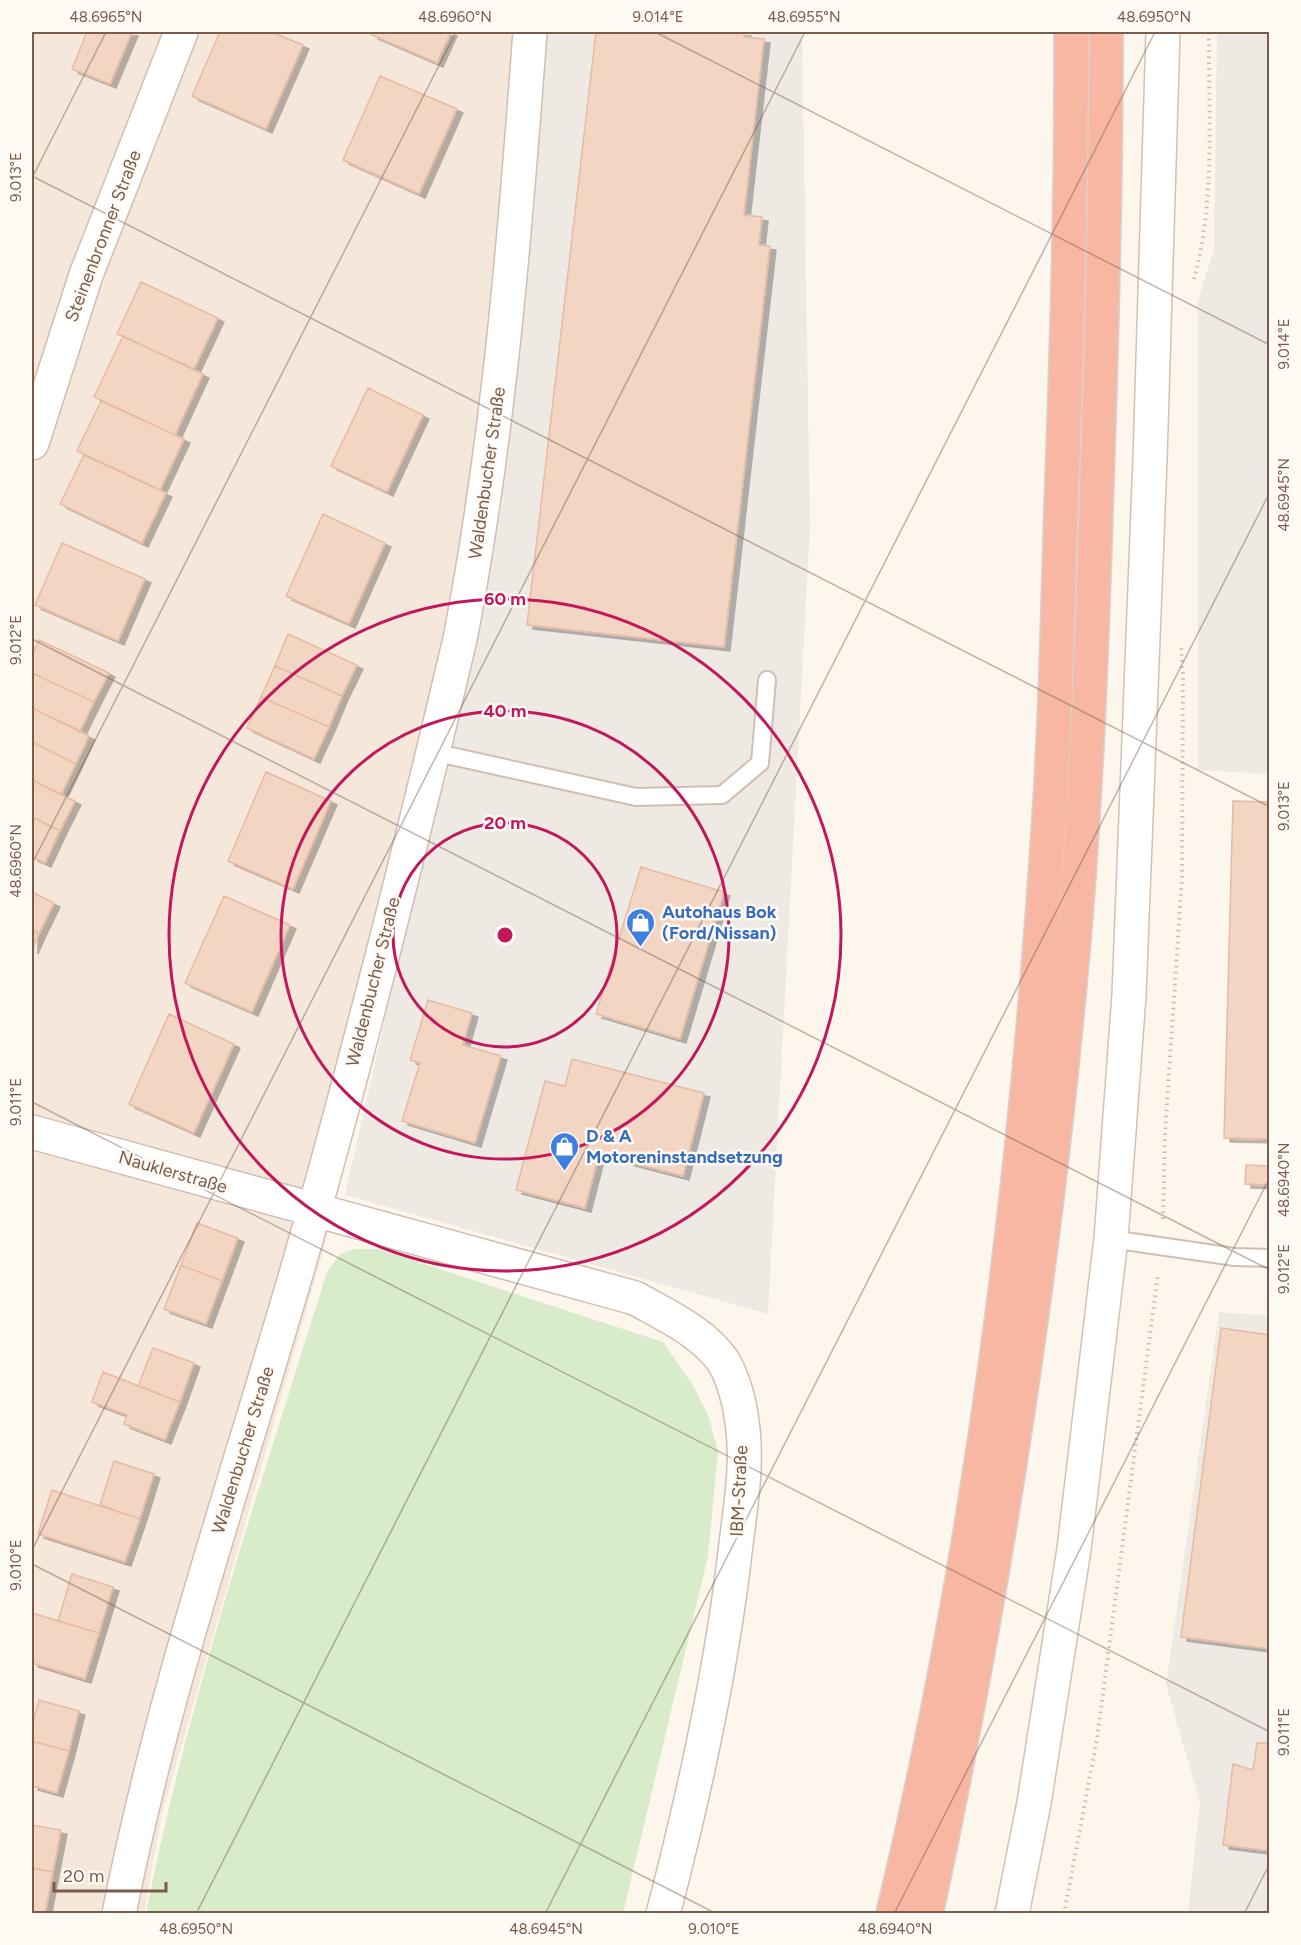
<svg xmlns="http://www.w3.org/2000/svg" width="1301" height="1945" viewBox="0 0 1301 1945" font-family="Figtree,sans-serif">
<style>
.residential{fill:#f5e8da}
.industrial{fill:#efe9e4}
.green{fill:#d8ecc9}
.building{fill:#f3d5c3;stroke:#e6bba3;stroke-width:1.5;filter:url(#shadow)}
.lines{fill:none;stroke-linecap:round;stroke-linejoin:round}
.lane-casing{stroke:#d1beb0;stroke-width:20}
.street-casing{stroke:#d1beb0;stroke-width:36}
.secondary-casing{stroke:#d6c0b0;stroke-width:36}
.highway-casing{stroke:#dad1cd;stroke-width:36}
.path{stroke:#d9b8a5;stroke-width:4;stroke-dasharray:1.5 4.5;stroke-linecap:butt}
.lane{stroke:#fff;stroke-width:16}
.street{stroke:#fff;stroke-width:33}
.secondary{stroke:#fff;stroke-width:33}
.highway{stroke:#f7b7a3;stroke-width:33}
.ticks{fill:none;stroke:#7a5c4d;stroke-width:1.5;stroke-opacity:0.45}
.ring{fill:none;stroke:#c2185b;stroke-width:3}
.labels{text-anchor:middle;stroke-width:5;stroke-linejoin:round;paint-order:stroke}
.street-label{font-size:18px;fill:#7a5c4d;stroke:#fffaf3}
.shop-label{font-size:18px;font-weight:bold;fill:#366cbe;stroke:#fffaf3;text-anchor:start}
.centre{fill:#c2185b;stroke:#fffaf3;stroke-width:3}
.ring-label{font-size:18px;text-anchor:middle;font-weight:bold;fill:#c2185b;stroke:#fffaf3;stroke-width:5;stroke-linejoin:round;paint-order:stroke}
.neatline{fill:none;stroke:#7a5c4d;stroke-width:2}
.ticks-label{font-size:15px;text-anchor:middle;fill:#7a5c4d}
</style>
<defs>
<filter id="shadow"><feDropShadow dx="6" dy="4" stdDeviation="0" flood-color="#0004"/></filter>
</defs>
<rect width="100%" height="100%" fill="#fdf6ec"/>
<path class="residential" d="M 32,32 L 544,32 L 507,483 L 327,1238 L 162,1814 L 144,1913 L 32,1914 Z"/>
<path class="industrial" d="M 544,32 L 802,32 L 810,526 L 768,1314 L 345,1195 L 507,483 Z
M 1217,32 L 1269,32 L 1269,774 L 1198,770 L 1198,302 L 1214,248 Z
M 1219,1312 L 1269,1316 L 1269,1913 L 1188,1913 L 1200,1803 L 1166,1685 Z"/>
<path class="green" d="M 354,1249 L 378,1249 L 663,1342 L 694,1387 L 709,1417 L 718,1452 L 708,1556 L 623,1913 L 146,1913 C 189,1696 261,1484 327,1272 L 339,1255 Z"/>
<path class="building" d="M 87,32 L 132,32 L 110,84 L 72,69 Z
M 220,32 L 271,32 L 303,45 L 266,129 L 192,96 Z
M 374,32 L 451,32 L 437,63 L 372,35 Z
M 596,32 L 745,32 L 744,37 L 764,39 L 744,215 L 762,217 L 759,245 L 770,246 L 724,647 L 527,625 Z
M 380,76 L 457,109 L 419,194 L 343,160 Z
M 141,282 L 218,318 L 194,369 L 117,334 Z
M 123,336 L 203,374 L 175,435 L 94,397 Z
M 368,388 L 423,415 L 387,492 L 331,466 Z
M 101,401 L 184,439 L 160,490 L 77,451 Z
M 84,455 L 166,493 L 142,543 L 60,504 Z
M 323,514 L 385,543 L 349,624 L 286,596 Z
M 62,543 L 145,579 L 118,641 L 35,605 Z
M 288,634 L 357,665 L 342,696 L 275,666 Z
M 39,640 L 109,673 L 94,702 L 32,673 L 32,655 Z
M 275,666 L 342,696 L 329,727 L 261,697 Z
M 32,673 L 94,702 L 80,731 L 32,708 Z
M 261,697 L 329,727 L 314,759 L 247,728 Z
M 32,708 L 89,736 L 76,764 L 32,742 Z
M 32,742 L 76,764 L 61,795 L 32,780 Z
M 266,772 L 331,801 L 293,889 L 228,861 Z
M 32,780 L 75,801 L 60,831 L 32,817 Z
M 1233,801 L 1270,802 L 1270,1139 L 1224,1138 Z
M 32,817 L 60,831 L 45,863 L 32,857 Z
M 641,867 L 724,892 L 680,1039 L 596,1014 Z
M 32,892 L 54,903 L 39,934 L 32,930 Z
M 224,896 L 290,925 L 252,1012 L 185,983 Z
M 32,930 L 39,934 L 32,950 Z
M 428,1000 L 472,1013 L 463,1045 L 501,1056 L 475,1143 L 402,1121 L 420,1063 L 410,1060 Z
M 169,1014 L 234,1044 L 194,1133 L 129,1104 Z
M 572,1059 L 704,1093 L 683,1176 L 599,1154 L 585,1208 L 516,1190 L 545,1081 L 565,1086 Z
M 1246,1165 L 1270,1166 L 1270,1185 L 1245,1184 Z
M 197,1223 L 238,1238 L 222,1281 L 181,1265 Z
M 181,1265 L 222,1281 L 206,1324 L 164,1309 Z
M 1221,1328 L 1270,1335 L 1270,1649 L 1181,1637 Z
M 153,1348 L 194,1363 L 180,1402 L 138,1386 Z
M 103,1372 L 180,1402 L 165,1440 L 124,1424 L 127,1415 L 92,1402 Z
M 114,1461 L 154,1474 L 140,1519 L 100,1505 Z
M 52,1490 L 140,1519 L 125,1562 L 38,1534 Z
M 72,1574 L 113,1587 L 99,1633 L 58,1621 Z
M 32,1613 L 99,1633 L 85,1679 L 32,1663 Z
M 39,1700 L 79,1711 L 69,1751 L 32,1741 L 32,1726 Z
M 32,1741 L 69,1751 L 57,1793 L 32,1786 Z
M 1257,1743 L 1270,1743 L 1270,1851 L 1223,1845 L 1233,1764 L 1253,1770 Z
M 32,1825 L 61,1830 L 53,1872 L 32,1868 Z
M 32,1868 L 53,1872 L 45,1914 L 32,1914 Z"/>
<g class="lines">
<defs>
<path id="lane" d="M 433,752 L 636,797 L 722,795 L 760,763 L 767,680
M 1111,1239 L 1235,1257 L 1270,1258"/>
<path id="street" d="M 32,443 L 86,275 L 181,32
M 32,1132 L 635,1298 C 665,1315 703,1332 723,1361 C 733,1377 740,1403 742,1422 C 748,1462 741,1504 736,1544 C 722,1669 695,1792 663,1914
M 119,1914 C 166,1675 249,1445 314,1211 C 367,1021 415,830 460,639 C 499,438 515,235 530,32"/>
<path id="secondary" d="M 1012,1914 L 1034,1803 L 1074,1549 L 1111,1239 L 1129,995 L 1150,459 L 1163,32"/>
<path id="highway" d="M 893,1914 C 981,1550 1027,1176 1050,802 C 1056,704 1058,606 1061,507 C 1067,349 1072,190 1071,32
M 926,1914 C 992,1606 1041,1296 1070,983 C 1086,815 1092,647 1097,479 C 1102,330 1106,181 1106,32"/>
</defs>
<use href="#lane" class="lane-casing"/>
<use href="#street" class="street-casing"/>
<use href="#secondary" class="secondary-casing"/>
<use href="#highway" class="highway-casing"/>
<path class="path" d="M 1194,279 C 1216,200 1208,113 1209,32
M 1163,1219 L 1165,1133 L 1182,878 L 1183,674 L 1181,645
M 1064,1914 L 1097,1739 L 1158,1274"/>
<use href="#lane" class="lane"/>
<use href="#street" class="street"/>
<use href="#secondary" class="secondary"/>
<use href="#highway" class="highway"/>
</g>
<path class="ticks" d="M 655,32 L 1270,345M 32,176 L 1270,807M 32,178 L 106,32M 32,639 L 1270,1270M 32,864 L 456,32M 32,1102 L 1270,1732M 32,1550 L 805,32M 32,1564 L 717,1914M 196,1914 L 1155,32M 545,1914 L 1270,492M 894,1914 L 1270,1177M 1244,1914 L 1270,1863"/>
<g class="ring">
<circle cx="505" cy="935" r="112"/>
<circle cx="505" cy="935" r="224"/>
<circle cx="505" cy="935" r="336"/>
</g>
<defs>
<symbol id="shop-pin" viewBox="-11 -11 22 30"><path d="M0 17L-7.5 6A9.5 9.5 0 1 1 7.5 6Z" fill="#3f7fe0" stroke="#fffaf3"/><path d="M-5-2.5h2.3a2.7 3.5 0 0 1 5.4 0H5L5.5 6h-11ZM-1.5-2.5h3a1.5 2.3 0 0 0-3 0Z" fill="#fff"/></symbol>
</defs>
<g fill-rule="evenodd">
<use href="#shop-pin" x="624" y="906" width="33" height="45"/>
<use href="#shop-pin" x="548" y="1130" width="33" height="45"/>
</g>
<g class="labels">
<g class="street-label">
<text transform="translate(103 236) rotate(-69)" y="6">Steinenbronner Straße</text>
<text transform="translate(487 473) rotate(-82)" y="6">Waldenbucher Straße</text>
<text transform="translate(373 982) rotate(-76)" y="6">Waldenbucher Straße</text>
<text transform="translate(173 1172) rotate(16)" y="6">Nauklerstraße</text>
<text transform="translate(243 1450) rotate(-73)" y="6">Waldenbucher Straße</text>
<text transform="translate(739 1491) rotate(-87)" y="6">IBM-Straße</text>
</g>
<g class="shop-label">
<text x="662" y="918">Autohaus Bok<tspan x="662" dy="21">(Ford/Nissan)</tspan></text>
<text x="586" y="1142">D &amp; A<tspan x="586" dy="21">Motoreninstandsetzung</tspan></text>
</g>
</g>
<circle cx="505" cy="935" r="9" class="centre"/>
<g class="ring-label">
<text x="505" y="605">60 m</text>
<text x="505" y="717">40 m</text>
<text x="505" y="829">20 m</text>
</g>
<rect width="1301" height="1945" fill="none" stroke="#fffaf3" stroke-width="66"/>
<path d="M54 1882v9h112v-9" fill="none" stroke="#7a5c4d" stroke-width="3"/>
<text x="63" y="1882" font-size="18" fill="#7a5c4d" stroke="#fffaf3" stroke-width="4.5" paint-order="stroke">20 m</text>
<rect x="33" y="33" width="1235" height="1879" class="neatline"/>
<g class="ticks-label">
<text x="106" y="22">48.6965°N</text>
<text x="455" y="22">48.6960°N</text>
<text x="658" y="22">9.014°E</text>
<text x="804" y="22">48.6955°N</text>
<text x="1154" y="22">48.6950°N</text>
<text transform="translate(16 177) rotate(-90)" y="5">9.013°E</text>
<text transform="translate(1284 344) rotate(-90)" y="5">9.014°E</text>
<text transform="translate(1284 495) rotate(-90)" y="5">48.6945°N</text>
<text transform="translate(16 640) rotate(-90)" y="5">9.012°E</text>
<text transform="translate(1284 806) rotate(-90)" y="5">9.013°E</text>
<text transform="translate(16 861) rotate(-90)" y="5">48.6960°N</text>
<text transform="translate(16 1102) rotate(-90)" y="5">9.011°E</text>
<text transform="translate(1284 1180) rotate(-90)" y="5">48.6940°N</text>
<text transform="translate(1284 1269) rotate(-90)" y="5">9.012°E</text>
<text transform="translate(16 1565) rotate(-90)" y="5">9.010°E</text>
<text transform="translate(1284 1732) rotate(-90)" y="5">9.011°E</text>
<text x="196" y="1934">48.6950°N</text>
<text x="546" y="1934">48.6945°N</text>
<text x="714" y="1934">9.010°E</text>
<text x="895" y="1934">48.6940°N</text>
</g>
</svg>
